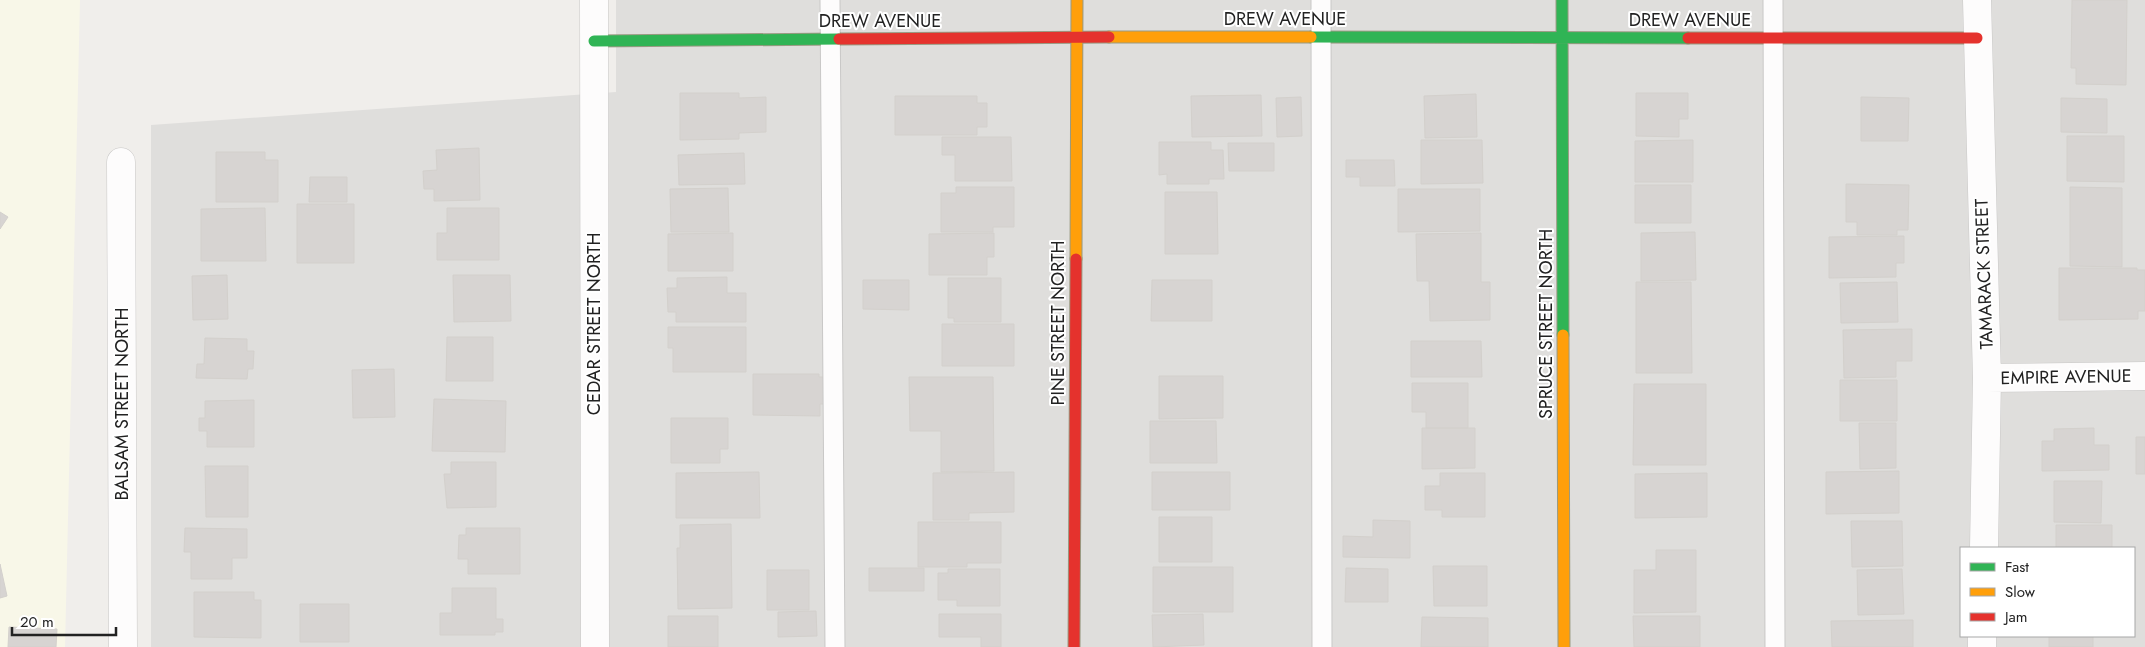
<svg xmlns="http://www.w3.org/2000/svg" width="2145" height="647" viewBox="0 0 2145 647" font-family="Jost,sans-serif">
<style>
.residential{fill:#dfdedc;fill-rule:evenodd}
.education{fill:#f8f7e8}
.building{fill:#d7d4d2;stroke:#d3d0cc}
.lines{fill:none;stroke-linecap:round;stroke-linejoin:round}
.lane-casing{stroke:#c9c8c7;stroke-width:21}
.street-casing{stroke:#c9c8c7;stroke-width:29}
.fast-casing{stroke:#999a82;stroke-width:13}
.slow-casing{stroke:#999a82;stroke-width:13}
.jam-casing{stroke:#999a82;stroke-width:13}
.lane{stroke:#fdfcfc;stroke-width:19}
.street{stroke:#fdfcfc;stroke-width:28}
.fast{stroke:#30b455;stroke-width:11}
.slow{stroke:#ff9f0a;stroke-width:11}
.jam{stroke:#e5322d;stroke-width:11}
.labels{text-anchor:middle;stroke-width:4;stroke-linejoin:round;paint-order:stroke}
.street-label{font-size:18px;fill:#222;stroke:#fff}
</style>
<rect width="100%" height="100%" fill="#f0eeeb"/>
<path class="residential" d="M 616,0 L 2145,0 L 2145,647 L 151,647 L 151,125 L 616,92 ZM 1961,548 L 2134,548 L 2134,636 L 1961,636 Z"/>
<path class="education" d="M 0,0 L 80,0 L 65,647 L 0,647 Z"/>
<path class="building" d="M 2072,0 L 2127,0 L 2126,85 L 2076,84 L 2076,68 L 2071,68 Z
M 680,93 L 739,93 L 739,98 L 766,97 L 766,132 L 739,133 L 739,139 L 680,140 Z
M 1636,93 L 1688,93 L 1688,119 L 1679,119 L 1679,137 L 1636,136 Z
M 1476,94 L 1477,137 L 1425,138 L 1424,96 Z
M 1261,95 L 1262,136 L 1192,137 L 1191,96 Z
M 895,96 L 977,96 L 977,103 L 987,103 L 987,127 L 977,127 L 977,135 L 895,135 Z
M 1301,97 L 1302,136 L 1277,137 L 1276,98 Z
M 1861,97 L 1909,98 L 1908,141 L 1861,141 Z
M 2061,98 L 2107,99 L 2107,133 L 2061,132 Z
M 2067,136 L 2124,136 L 2124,182 L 2067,181 Z
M 942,137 L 1011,137 L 1012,181 L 955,181 L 955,155 L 942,155 Z
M 1421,140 L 1482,140 L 1483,183 L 1421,184 Z
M 1693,140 L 1693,182 L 1635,182 L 1635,141 Z
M 1159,142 L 1211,142 L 1211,150 L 1223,150 L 1224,179 L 1209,179 L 1209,184 L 1167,184 L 1167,174 L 1159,175 Z
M 1228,143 L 1274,143 L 1274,171 L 1229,171 Z
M 479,148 L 480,200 L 434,201 L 434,189 L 424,189 L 423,171 L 437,170 L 436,150 Z
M 216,152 L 265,152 L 265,160 L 278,160 L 278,202 L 216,202 Z
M 744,153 L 745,184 L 679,185 L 678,155 Z
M 1346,160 L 1394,160 L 1395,186 L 1360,186 L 1360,177 L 1346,177 Z
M 310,177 L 347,177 L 347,202 L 309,202 Z
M 1846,184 L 1909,185 L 1908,230 L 1897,230 L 1897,235 L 1857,235 L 1857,222 L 1846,222 Z
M 1635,185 L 1691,185 L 1691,223 L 1635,223 Z
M 956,187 L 1014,187 L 1014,227 L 993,227 L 993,232 L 941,232 L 941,193 L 956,193 Z
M 2070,187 L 2122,188 L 2122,267 L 2070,266 Z
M 728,188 L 729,232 L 671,232 L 670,189 Z
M 1398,189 L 1480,189 L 1480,231 L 1398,232 Z
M 1165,192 L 1217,192 L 1218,254 L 1165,254 Z
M 297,204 L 354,204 L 354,263 L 297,263 Z
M 265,208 L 266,261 L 201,261 L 201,209 Z
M 447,208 L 499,208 L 499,260 L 437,260 L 437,233 L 447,233 Z
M 0,212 L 8,217 L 0,229 Z
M 1695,232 L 1696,280 L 1641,281 L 1641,233 Z
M 733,233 L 733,271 L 668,271 L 668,234 Z
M 994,233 L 994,257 L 987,257 L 987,275 L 929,275 L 929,234 Z
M 1481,233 L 1481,282 L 1490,282 L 1490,320 L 1430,321 L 1429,281 L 1417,281 L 1416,234 Z
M 1904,236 L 1904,263 L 1896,263 L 1896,277 L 1829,278 L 1829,237 Z
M 2059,268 L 2137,268 L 2137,270 L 2145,270 L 2145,311 L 2138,311 L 2138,319 L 2059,320 Z
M 227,275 L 228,319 L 193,320 L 192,276 Z
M 453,275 L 510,275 L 511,321 L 454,322 Z
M 727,277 L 727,293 L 746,293 L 746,322 L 676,322 L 676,312 L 668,312 L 667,288 L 677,288 L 677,278 Z
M 948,278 L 1001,278 L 1001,322 L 954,322 L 954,318 L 948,318 Z
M 863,280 L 909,280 L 909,310 L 863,309 Z
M 1152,280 L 1212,280 L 1212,321 L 1151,321 Z
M 1636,282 L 1691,282 L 1692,373 L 1636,373 Z
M 1897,282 L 1898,322 L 1841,323 L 1840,283 Z
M 942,324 L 1014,324 L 1014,366 L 942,366 Z
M 668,327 L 746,327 L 746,372 L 673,372 L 673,348 L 668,348 Z
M 1912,329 L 1912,361 L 1896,361 L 1896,377 L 1844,378 L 1843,330 Z
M 447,337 L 493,337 L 493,381 L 446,381 Z
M 205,338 L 247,339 L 247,351 L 254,351 L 253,369 L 248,369 L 247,379 L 196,378 L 197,364 L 204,364 Z
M 1411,341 L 1481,341 L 1482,377 L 1411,377 Z
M 394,369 L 395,417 L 353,418 L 352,370 Z
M 753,374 L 819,374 L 819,377 L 827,377 L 826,404 L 820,404 L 820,416 L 753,415 Z
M 1159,376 L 1223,376 L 1223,418 L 1159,419 Z
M 909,377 L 993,377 L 994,471 L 941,472 L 941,431 L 910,431 Z
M 1840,380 L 1897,380 L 1897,421 L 1840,421 Z
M 1412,383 L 1468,383 L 1468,428 L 1426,428 L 1426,412 L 1412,412 Z
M 1634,384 L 1706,384 L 1706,465 L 1633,465 Z
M 434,399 L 506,401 L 505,452 L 432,451 Z
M 254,400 L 254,447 L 207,447 L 207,431 L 199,431 L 199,418 L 205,418 L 205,401 Z
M 671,418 L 728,418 L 728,449 L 720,449 L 720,463 L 671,463 Z
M 1150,421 L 1216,421 L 1217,463 L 1150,463 Z
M 1859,423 L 1896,423 L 1896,468 L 1860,469 Z
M 1422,428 L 1475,428 L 1475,468 L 1422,469 Z
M 2094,428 L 2094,445 L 2109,445 L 2109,470 L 2042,471 L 2042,441 L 2054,441 L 2054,429 Z
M 2136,437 L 2145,437 L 2145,474 L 2136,474 Z
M 451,462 L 496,462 L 496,507 L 447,508 L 444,474 L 451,474 Z
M 205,466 L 248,466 L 248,517 L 206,517 Z
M 1899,471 L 1899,513 L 1826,514 L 1826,472 Z
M 759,472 L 760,518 L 676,518 L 676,473 Z
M 1014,472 L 1014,512 L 969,513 L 969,520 L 933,520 L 933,473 Z
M 1152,472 L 1230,472 L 1230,510 L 1152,510 Z
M 1440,473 L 1485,473 L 1485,517 L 1442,517 L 1442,510 L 1425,510 L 1425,486 L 1440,486 Z
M 1707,473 L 1707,517 L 1635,518 L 1635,474 Z
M 2054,481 L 2102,481 L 2101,523 L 2054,522 Z
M 1159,517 L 1212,517 L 1212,562 L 1159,562 Z
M 1373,520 L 1410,521 L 1410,558 L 1343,557 L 1343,536 L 1373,537 Z
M 1851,521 L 1902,521 L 1903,566 L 1852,567 Z
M 918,522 L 1001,522 L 1001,563 L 967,563 L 967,567 L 918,567 Z
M 731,524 L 732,608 L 678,609 L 677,548 L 680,548 L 680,525 Z
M 2056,525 L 2112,525 L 2112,548 L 2056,548 Z
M 185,528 L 247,529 L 247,558 L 232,558 L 232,579 L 191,579 L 191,552 L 184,552 Z
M 466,528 L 520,528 L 520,574 L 468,574 L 468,559 L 458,559 L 459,535 L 466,535 Z
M 1656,550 L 1696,550 L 1696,612 L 1634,613 L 1634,570 L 1656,570 Z
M 0,564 L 7,596 L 0,598 Z
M 1433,566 L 1487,566 L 1487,606 L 1434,606 Z
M 1153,567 L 1233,567 L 1233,612 L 1153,612 Z
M 869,568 L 924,568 L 924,591 L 869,591 Z
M 1346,568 L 1388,569 L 1388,602 L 1345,602 Z
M 948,569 L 1000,569 L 1000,606 L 957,606 L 957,600 L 938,600 L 938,573 L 948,573 Z
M 1902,569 L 1904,614 L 1858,615 L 1857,570 Z
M 767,570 L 809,570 L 809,610 L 767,610 Z
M 452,588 L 496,588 L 496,619 L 503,619 L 503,632 L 495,632 L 495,635 L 440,635 L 440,613 L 452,613 Z
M 194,592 L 254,592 L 254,600 L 261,600 L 261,638 L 194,637 Z
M 300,604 L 349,604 L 349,642 L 300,642 Z
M 816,611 L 817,636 L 778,637 L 778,612 Z
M 939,614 L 1001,614 L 1001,647 L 981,647 L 981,637 L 939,637 Z
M 1203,614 L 1204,645 L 1153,647 L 1152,615 Z
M 668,616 L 718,616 L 718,647 L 668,647 Z
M 1633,616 L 1700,616 L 1700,647 L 1634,647 Z
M 1422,617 L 1488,618 L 1488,647 L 1421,647 Z
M 1913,620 L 1913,647 L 1832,647 L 1831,621 Z
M 9,627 L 57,629 L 56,647 L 8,647 Z
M 2049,636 L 2093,636 L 2093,647 L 2049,647 Z"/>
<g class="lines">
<defs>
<path id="lane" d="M 830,0 L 835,647
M 1321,0 L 1322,647
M 1773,0 L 1775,647"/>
<path id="street" d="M 594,0 L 595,647
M 1977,0 L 1987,378 L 1984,548
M 121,162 L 123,647
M 1987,378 L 2145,376
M 1982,647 L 1982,636"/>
<path id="fast" d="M 1562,0 L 1563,335
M 1311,37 L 1688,38
M 594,41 L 839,39"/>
<path id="slow" d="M 1109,37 L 1311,37
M 1076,259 L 1077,0
M 1563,335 L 1564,647"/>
<path id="jam" d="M 1688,38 L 1977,38
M 839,39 L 1109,37
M 1074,647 L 1076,259"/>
</defs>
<use href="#lane" class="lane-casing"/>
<use href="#street" class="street-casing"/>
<use href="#fast" class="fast-casing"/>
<use href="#slow" class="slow-casing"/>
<use href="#jam" class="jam-casing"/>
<use href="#lane" class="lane"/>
<use href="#street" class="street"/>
<use href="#fast" class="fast"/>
<use href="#slow" class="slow"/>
<use href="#jam" class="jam"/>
</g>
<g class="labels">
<g class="street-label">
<text x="1285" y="25">DREW AVENUE</text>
<text x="1690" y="26">DREW AVENUE</text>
<text x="880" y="27">DREW AVENUE</text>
<text transform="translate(1984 274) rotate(-92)" y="6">TAMARACK STREET</text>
<text transform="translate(1058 323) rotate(-90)" y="6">PINE STREET NORTH</text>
<text transform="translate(594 324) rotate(-90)" y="6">CEDAR STREET NORTH</text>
<text transform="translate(1546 324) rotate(-90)" y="6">SPRUCE STREET NORTH</text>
<text transform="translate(2066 377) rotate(-1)" y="6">EMPIRE AVENUE</text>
<text transform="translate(122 404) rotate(-90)" y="6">BALSAM STREET NORTH</text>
</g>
</g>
<rect x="1960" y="547" width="175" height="90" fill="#ffffff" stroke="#a7a7a7"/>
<rect x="1970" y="563" width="25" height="8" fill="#30b455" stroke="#a7a7a7"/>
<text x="2005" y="572" font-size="15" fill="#222222">Fast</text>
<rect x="1970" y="588" width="25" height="8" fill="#ff9f0a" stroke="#a7a7a7"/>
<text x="2005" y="597" font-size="15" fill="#222222">Slow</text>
<rect x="1970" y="613" width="25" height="8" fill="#e5322d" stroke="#a7a7a7"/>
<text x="2005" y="622" font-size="15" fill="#222222">Jam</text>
<path d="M12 627v8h104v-8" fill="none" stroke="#222222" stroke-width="2.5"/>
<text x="20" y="627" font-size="15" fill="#222222" stroke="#ffffff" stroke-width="4" paint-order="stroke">20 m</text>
</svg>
